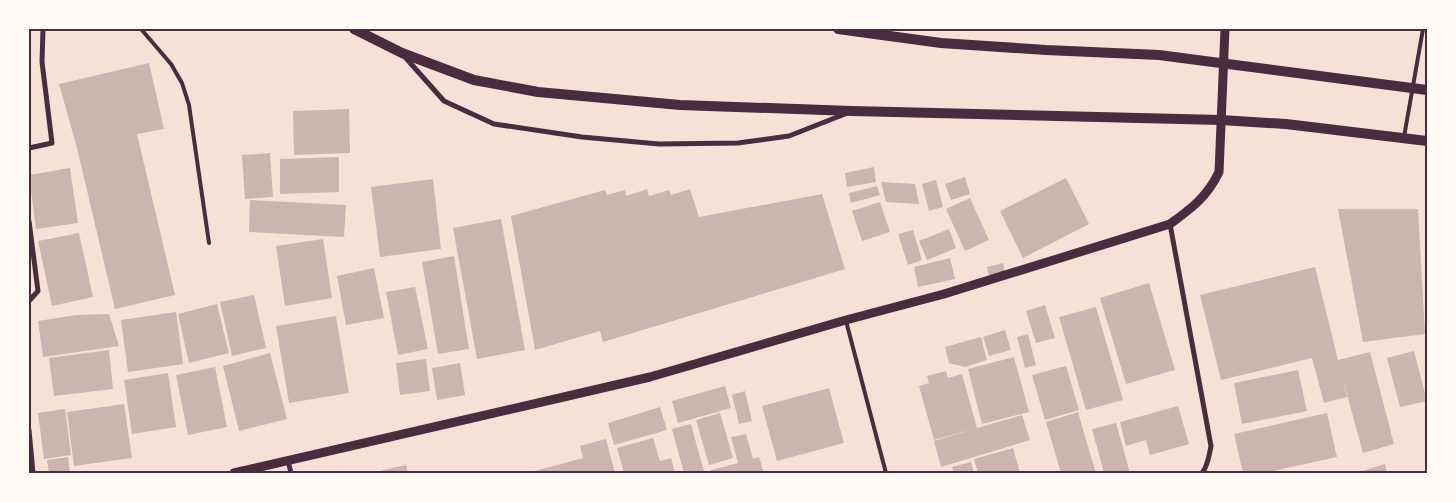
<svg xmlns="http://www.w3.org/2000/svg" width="1456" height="502" viewBox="0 0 1456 502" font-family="Helvetica,sans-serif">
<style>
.building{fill:#ccb4b1}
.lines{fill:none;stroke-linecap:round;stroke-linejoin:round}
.service{stroke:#4a2c40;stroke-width:4}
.minor{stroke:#4a2c40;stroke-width:5}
.tertiary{stroke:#4a2c40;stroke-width:9}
.secondary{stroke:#4a2c40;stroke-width:10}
.neatline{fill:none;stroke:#4a2c40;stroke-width:2}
</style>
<rect width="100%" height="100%" fill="#f7e1d7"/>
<path class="building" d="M 149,63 L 164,129 L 137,134 L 175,295 L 115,309 L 77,148 L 59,84 Z
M 349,109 L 350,153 L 294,155 L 293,111 Z
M 270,153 L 273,197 L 245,199 L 242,155 Z
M 339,157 L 339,192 L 280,194 L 280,159 Z
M 874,167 L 876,182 L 847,187 L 845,173 Z
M 70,168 L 78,223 L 36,229 L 29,175 Z
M 965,177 L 970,194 L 951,200 L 945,184 Z
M 1066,178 L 1089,224 L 1023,258 L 1000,211 Z
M 433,179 L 441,249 L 380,257 L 371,187 Z
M 936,180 L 943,207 L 929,211 L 922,184 Z
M 881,182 L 915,184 L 919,204 L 886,202 Z
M 877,186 L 880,195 L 851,203 L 849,193 Z
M 647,189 L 649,196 L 669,190 L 671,195 L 690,189 L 699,217 L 822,194 L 845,269 L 603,342 L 600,331 L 535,350 L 511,216 L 605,190 L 607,195 L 625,190 L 626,196 Z
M 970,198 L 989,240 L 965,251 L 946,209 Z
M 250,200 L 346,205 L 344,237 L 249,232 Z
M 880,202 L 890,232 L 862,241 L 852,211 Z
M 1338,209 L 1418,209 L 1425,334 L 1363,342 Z
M 501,219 L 525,350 L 477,359 L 453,228 Z
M 949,229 L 956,248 L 927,260 L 919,241 Z
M 913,230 L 922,260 L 908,265 L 898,234 Z
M 79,233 L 93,297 L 52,306 L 38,241 Z
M 323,239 L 332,298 L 285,306 L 276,246 Z
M 454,256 L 469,349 L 438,354 L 422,262 Z
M 950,258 L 955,279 L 918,287 L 914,267 Z
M 1003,263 L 1005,272 L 989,276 L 987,267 Z
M 1315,267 L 1338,360 L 1370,352 L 1394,444 L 1363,453 L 1343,380 L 1347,397 L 1324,403 L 1312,358 L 1221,380 L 1200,295 Z
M 374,268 L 384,318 L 346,325 L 337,276 Z
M 1149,283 L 1175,370 L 1126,384 L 1100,298 Z
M 415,287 L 428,349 L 398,355 L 386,292 Z
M 254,295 L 266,348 L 232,356 L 220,302 Z
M 217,304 L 229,353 L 189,363 L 178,314 Z
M 1045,305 L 1055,338 L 1036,343 L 1026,311 Z
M 1096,307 L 1123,400 L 1086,410 L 1059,317 Z
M 176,312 L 183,364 L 128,372 L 121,320 Z
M 109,314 L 119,346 L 43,357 L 38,321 L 76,315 Z
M 336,316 L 349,393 L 289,403 L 276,326 Z
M 1005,330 L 1011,350 L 989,356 L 983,337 Z
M 1028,334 L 1036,365 L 1025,368 L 1017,337 Z
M 981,337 L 987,360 L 965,367 L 949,363 L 945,347 Z
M 109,350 L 113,389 L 54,396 L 49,358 Z
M 1414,351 L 1427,401 L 1400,407 L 1387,358 Z
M 270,353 L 287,419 L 239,431 L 223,366 Z
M 1014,357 L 1029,412 L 982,424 L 968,369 Z
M 426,359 L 430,391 L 400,395 L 396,363 Z
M 460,363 L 465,395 L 437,400 L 432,368 Z
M 1066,366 L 1079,410 L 1045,420 L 1032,375 Z
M 215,367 L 227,427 L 188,435 L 176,375 Z
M 1298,370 L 1307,411 L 1242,424 L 1234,383 Z
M 946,371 L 948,378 L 962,374 L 977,428 L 1022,415 L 1030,440 L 941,467 L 934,441 L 974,429 L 934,440 L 919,386 L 929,383 L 927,376 Z
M 168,373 L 176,427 L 132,434 L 124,380 Z
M 725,386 L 731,408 L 678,423 L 672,401 Z
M 829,388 L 844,443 L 777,461 L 762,406 Z
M 745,391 L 752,421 L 739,424 L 732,395 Z
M 124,404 L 132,458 L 74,466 L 67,412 Z
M 1178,406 L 1189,444 L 1150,455 L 1146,440 L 1126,446 L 1120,422 Z
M 660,407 L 667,430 L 614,445 L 608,423 Z
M 65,409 L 71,455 L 44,459 L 38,413 Z
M 1078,412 L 1089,450 L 1096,473 L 1061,473 L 1046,422 Z
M 720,413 L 733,458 L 709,465 L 696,420 Z
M 1327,413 L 1337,457 L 1264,473 L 1243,473 L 1234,434 Z
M 1116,423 L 1130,473 L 1104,473 L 1092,429 Z
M 691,424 L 704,472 L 738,463 L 731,437 L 746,434 L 753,459 L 759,457 L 764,473 L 684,473 L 672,429 Z
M 653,438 L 660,461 L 671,458 L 675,473 L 624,473 L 617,448 Z
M 606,439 L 615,473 L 536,473 L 535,471 L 583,458 L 580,446 Z
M 1013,448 L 1020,473 L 978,473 L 974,459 Z
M 68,457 L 70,473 L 49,473 L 47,460 Z
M 971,462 L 974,473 L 954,473 L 952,467 Z
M 1385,464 L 1387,473 L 1356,473 Z
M 406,465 L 408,473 L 375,473 L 375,472 Z"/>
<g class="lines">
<path class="service" d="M 141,29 L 171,64 L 182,83 L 189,105 L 209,243
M 1404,137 L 1423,29
M 846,321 L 886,473"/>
<path class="minor" d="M 405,57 L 444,101 L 494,124 L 582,137 L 659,144 L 738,143 L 789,136 L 845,114
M 29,148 L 52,143 L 42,62 L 43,29
M 29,221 L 38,291 L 29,301
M 1170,224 L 1211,446 C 1209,455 1208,466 1202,473
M 29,430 L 33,473
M 288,461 L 291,473"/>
<path class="tertiary" d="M 234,473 L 650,377 L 846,320 L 944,294 L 1170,224 C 1192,208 1207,197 1219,172 L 1225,29"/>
<path class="secondary" d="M 354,29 L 402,53 L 474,80 L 538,92 L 680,105 L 852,111 L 1221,120 L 1286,124 L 1427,141
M 838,29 L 941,43 L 1046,50 L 1159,55 L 1427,90"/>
</g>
<rect width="1456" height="502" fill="none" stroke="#fffaf5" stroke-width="60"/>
<rect x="30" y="30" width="1396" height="442" class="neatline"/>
</svg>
